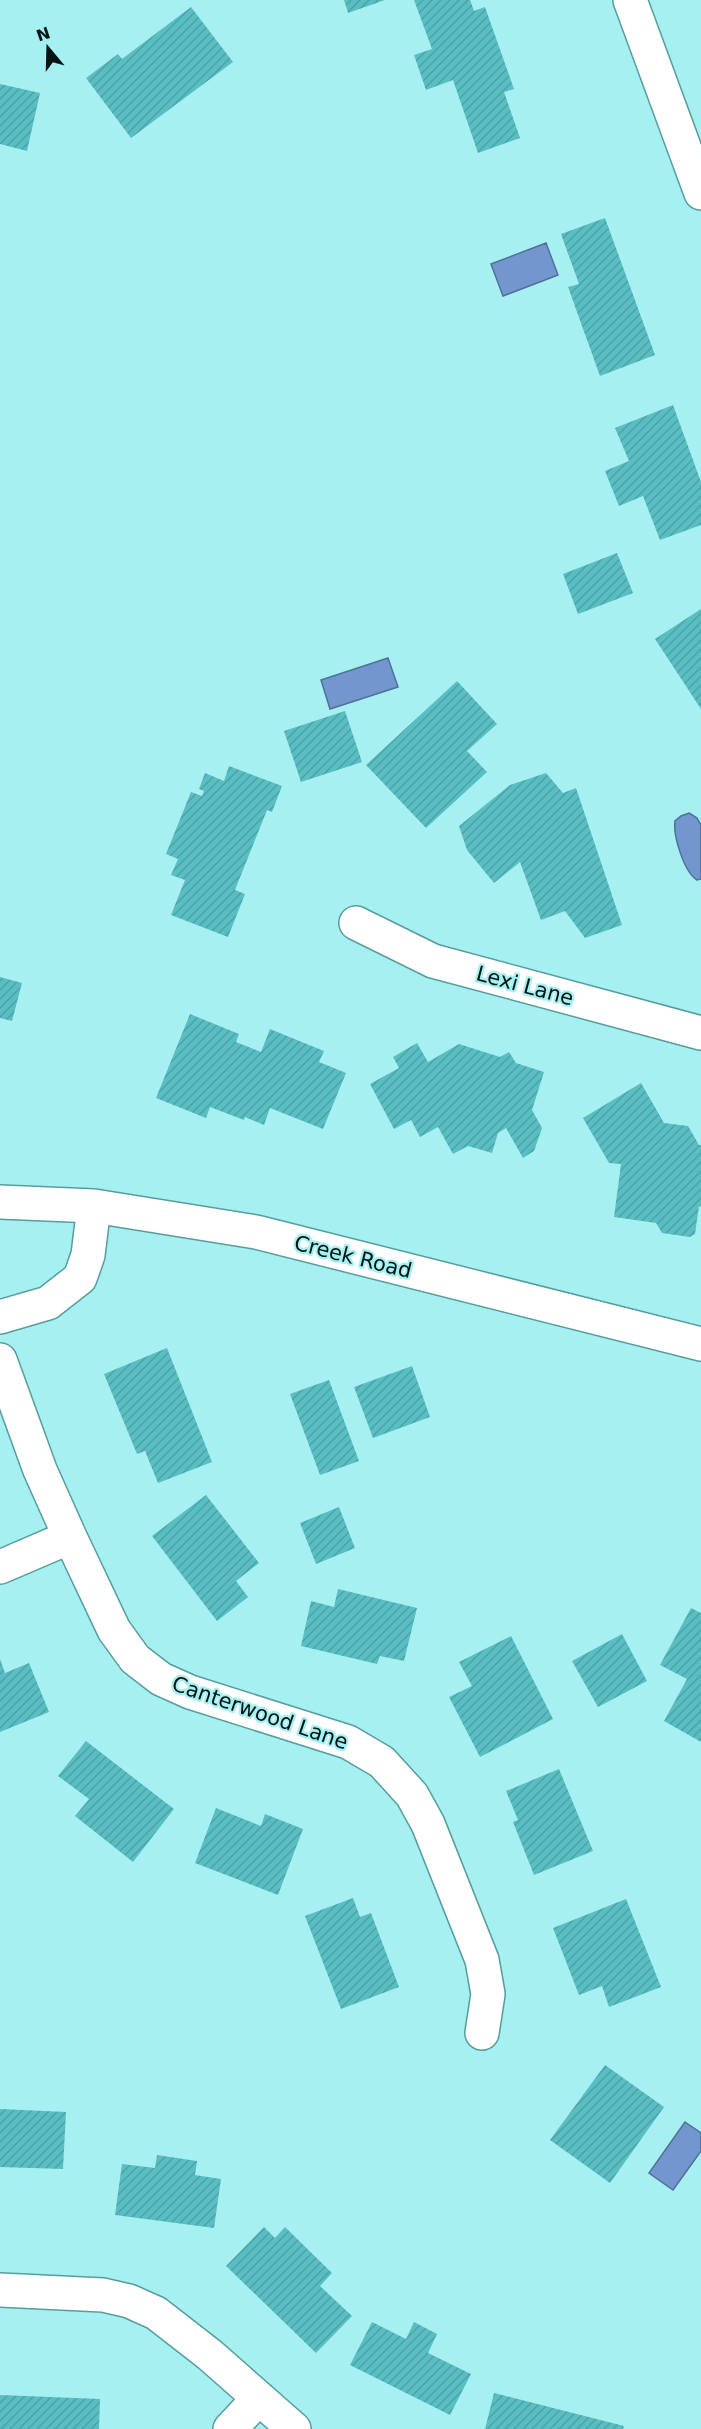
<svg xmlns="http://www.w3.org/2000/svg" width="701" height="2429" viewBox="0 0 701 2429" font-family="'DejaVu Sans',sans-serif">
<style>
.water{fill:#7297cf;stroke:#507097;stroke-width:1.5}
.building{fill:url(#building-hatch)}
.lines{fill:none;stroke-linecap:round;stroke-linejoin:round}
.minor-casing{stroke:#569d9f;stroke-width:36}
.tertiary-casing{stroke:#569d9f;stroke-width:36}
.minor{stroke:#fff;stroke-width:33}
.tertiary{stroke:#fff;stroke-width:33}
.labels{text-anchor:middle;stroke-width:4.5;stroke-linejoin:round;paint-order:stroke}
.street-label{font-size:21px;fill:#001414;stroke:#a7f0f2}
</style>
<defs>
<pattern id="building-hatch" width="6" height="6" patternUnits="userSpaceOnUse" patternTransform="scale(1.5)"><rect width="6" height="6" fill="#59bec2"/><path d="M-1 1l2-2M0 6l6-6M5 7l2-2" fill="none" stroke="#4ca2a6"/></pattern>
</defs>
<rect width="100%" height="100%" fill="#a7f0f2"/>
<path class="water" d="M 546,243 L 558,275 L 503,296 L 491,264 Z
M 388,658 L 398,687 L 330,709 L 321,680 Z
M 689,813 L 697,818 L 701,825 L 701,879 L 697,880 C 684,872 673,836 675,821 L 681,816 Z
M 685,2122 L 701,2133 L 701,2151 L 673,2190 L 649,2173 Z"/>
<path class="building" d="M 344,0 L 385,0 L 348,13 Z
M 414,0 L 470,0 L 474,11 L 485,7 L 514,89 L 504,92 L 520,138 L 478,153 L 453,80 L 426,90 L 414,55 L 432,49 Z
M 191,7 L 233,62 L 131,138 L 86,78 L 118,54 L 122,59 Z
M 0,84 L 40,93 L 27,151 L 0,144 Z
M 605,218 L 655,355 L 600,376 L 568,287 L 579,284 L 561,234 Z
M 673,405 L 701,482 L 701,525 L 660,540 L 643,496 L 619,506 L 605,471 L 629,461 L 615,428 Z
M 617,553 L 633,593 L 578,614 L 563,574 Z
M 701,609 L 701,709 L 655,639 Z
M 457,681 L 497,724 L 467,751 L 487,772 L 426,828 L 366,765 Z
M 345,711 L 362,762 L 301,782 L 284,731 Z
M 229,766 L 282,786 L 272,812 L 267,810 L 235,890 L 245,894 L 228,937 L 171,915 L 185,880 L 171,875 L 178,859 L 166,854 L 191,792 L 202,796 L 204,791 L 199,789 L 205,773 L 224,781 Z
M 546,773 L 563,793 L 576,788 L 622,925 L 585,938 L 565,911 L 541,920 L 520,862 L 494,883 L 467,850 L 459,826 L 510,785 Z
M 0,977 L 22,983 L 12,1021 L 0,1018 Z
M 190,1014 L 239,1034 L 236,1042 L 261,1052 L 270,1029 L 324,1051 L 319,1062 L 346,1073 L 323,1129 L 270,1108 L 264,1125 L 245,1117 L 244,1120 L 210,1107 L 206,1118 L 156,1098 Z
M 417,1043 L 428,1062 L 459,1044 L 500,1057 L 509,1052 L 516,1063 L 544,1072 L 532,1110 L 542,1128 L 534,1151 L 523,1158 L 506,1128 L 498,1133 L 492,1153 L 468,1146 L 453,1154 L 438,1127 L 420,1137 L 411,1120 L 394,1129 L 370,1084 L 399,1068 L 393,1057 Z
M 641,1083 L 664,1123 L 688,1126 L 699,1145 L 701,1145 L 701,1207 L 699,1206 L 695,1234 L 690,1237 L 662,1233 L 656,1223 L 614,1217 L 621,1164 L 609,1163 L 583,1118 Z
M 167,1348 L 212,1462 L 158,1483 L 145,1451 L 137,1454 L 104,1374 Z
M 412,1366 L 430,1417 L 373,1438 L 354,1387 Z
M 329,1380 L 359,1461 L 320,1475 L 290,1394 Z
M 206,1495 L 259,1563 L 236,1581 L 248,1597 L 217,1621 L 152,1536 Z
M 339,1507 L 355,1548 L 316,1564 L 300,1523 Z
M 338,1589 L 417,1608 L 404,1661 L 380,1656 L 377,1664 L 301,1646 L 311,1601 L 334,1607 Z
M 691,1608 L 701,1613 L 701,1742 L 664,1721 L 687,1679 L 660,1665 Z
M 622,1634 L 647,1681 L 598,1707 L 572,1661 Z
M 511,1636 L 553,1719 L 480,1757 L 449,1697 L 472,1686 L 459,1662 Z
M 0,1659 L 5,1673 L 29,1663 L 49,1712 L 0,1732 Z
M 86,1741 L 174,1809 L 133,1862 L 75,1816 L 89,1799 L 58,1776 Z
M 559,1769 L 593,1851 L 534,1875 L 513,1822 L 518,1820 L 506,1791 Z
M 216,1808 L 261,1826 L 265,1814 L 303,1829 L 278,1895 L 195,1863 Z
M 353,1898 L 360,1917 L 371,1913 L 399,1987 L 341,2009 L 305,1916 Z
M 626,1899 L 661,1987 L 609,2007 L 602,1986 L 579,1995 L 553,1928 Z
M 605,2065 L 664,2107 L 610,2183 L 550,2140 Z
M 0,2109 L 66,2112 L 63,2169 L 0,2167 Z
M 157,2155 L 197,2161 L 195,2175 L 221,2179 L 214,2228 L 115,2215 L 122,2164 L 155,2168 Z
M 264,2227 L 275,2238 L 285,2227 L 332,2273 L 320,2286 L 352,2316 L 316,2353 L 226,2266 Z
M 372,2322 L 406,2339 L 414,2322 L 437,2334 L 428,2353 L 471,2374 L 450,2415 L 350,2365 Z
M 494,2393 L 624,2426 L 623,2429 L 485,2429 Z
M 0,2395 L 100,2399 L 99,2429 L 0,2429 Z"/>
<g class="lines">
<defs>
<path id="minor" d="M 630,0 L 701,193
M 356,923 L 433,961 L 701,1033
M 0,1360 L 40,1470 L 70,1537 L 114,1630 L 135,1659 L 161,1679 L 190,1692 L 348,1742 L 382,1762 L 412,1795 L 428,1824 L 482,1960 L 488,1994 L 482,2033
M 0,1567 L 70,1537
M 0,2290 L 103,2295 L 129,2301 L 156,2313 L 210,2355 L 294,2429
M 230,2429 L 259,2398"/>
<path id="tertiary" d="M 0,1202 L 94,1206 L 256,1232 L 701,1344
M 0,1317 L 48,1303 L 80,1278 L 88,1255 L 94,1206"/>
</defs>
<use href="#minor" class="minor-casing"/>
<use href="#tertiary" class="tertiary-casing"/>
<use href="#minor" class="minor"/>
<use href="#tertiary" class="tertiary"/>
</g>
<g class="labels">
<g class="street-label">
<text transform="translate(525 986) rotate(15)" y="7">Lexi Lane</text>
<text transform="translate(353 1257) rotate(14)" y="7">Creek Road</text>
<text transform="translate(260 1713) rotate(19)" y="7">Canterwood Lane</text>
</g>
</g>
<g transform="translate(48 48) rotate(341)" stroke="#a7f0f2" stroke-width="4.5" paint-order="stroke">
<path d="M0-4.5L10 22L0 15L-10 22Z" fill="#001414"/>
<text y="-9" font-size="16" font-weight="bold" text-anchor="middle" fill="#001414">N</text>
</g>
</svg>
